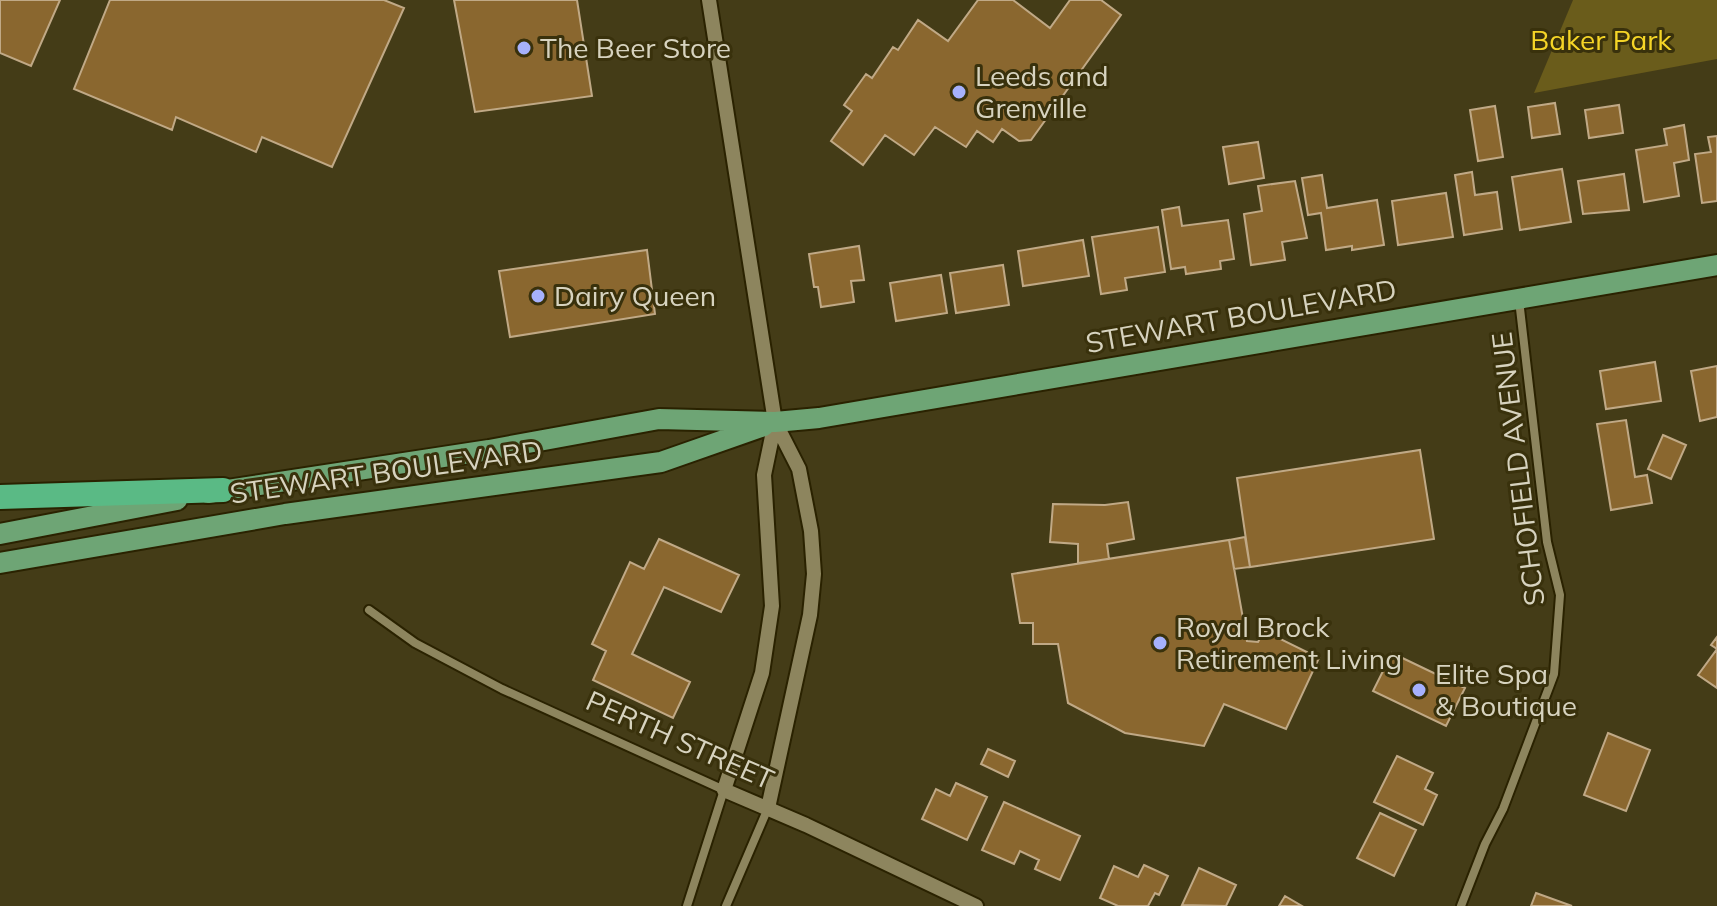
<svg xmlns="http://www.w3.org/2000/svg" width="1717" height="906" viewBox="0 0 1717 906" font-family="Mulish,sans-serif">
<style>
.green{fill:#6a5c1b}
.building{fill:#8a672f;stroke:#c0a986;stroke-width:2}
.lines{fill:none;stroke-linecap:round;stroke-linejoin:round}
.minor-casing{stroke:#2a2200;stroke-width:12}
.tertiary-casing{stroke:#2a2200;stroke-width:18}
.primary-casing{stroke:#2a2200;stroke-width:24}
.motorway-casing{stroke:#2a2200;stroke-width:28}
.minor{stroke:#8d855e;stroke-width:8}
.tertiary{stroke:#8d855e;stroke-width:14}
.primary{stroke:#6ea575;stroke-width:20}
.motorway{stroke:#5aba85;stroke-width:24}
.poi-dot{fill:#a6b1fc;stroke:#39310c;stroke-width:3}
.labels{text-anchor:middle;stroke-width:6;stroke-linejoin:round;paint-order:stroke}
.park-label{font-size:28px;fill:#f5d527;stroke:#39310c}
.poi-label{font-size:28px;fill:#d7d3bf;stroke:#39310c;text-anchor:start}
.street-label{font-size:28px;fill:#d7d3bf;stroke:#39310c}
</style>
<rect width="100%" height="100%" fill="#443c17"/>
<path class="green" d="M 1573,0 L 1717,0 L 1717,59 L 1534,93 Z"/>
<path class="building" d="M 0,0 L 60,0 L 31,66 L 0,53 Z
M 110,0 L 384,0 L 404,8 L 332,167 L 262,137 L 256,152 L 176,117 L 172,130 L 74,89 Z
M 454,0 L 577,0 L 592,96 L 475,112 Z
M 978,0 L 1013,0 L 1050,28 L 1070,0 L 1101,0 L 1121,15 L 1031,140 L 1019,141 L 1002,129 L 993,142 L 977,131 L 966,147 L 935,127 L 914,155 L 885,135 L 863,165 L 831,141 L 852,111 L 844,105 L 866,74 L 872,78 L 893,47 L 898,50 L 918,20 L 948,41 Z
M 1555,103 L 1560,134 L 1532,138 L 1528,107 Z
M 1619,105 L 1623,133 L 1589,138 L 1585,110 Z
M 1495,106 L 1503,157 L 1478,161 L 1470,110 Z
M 1684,125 L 1689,160 L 1674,163 L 1679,196 L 1644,202 L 1636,150 L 1667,145 L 1664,129 Z
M 1717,136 L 1717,201 L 1702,203 L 1695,154 L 1711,152 L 1708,137 Z
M 1258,142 L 1264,178 L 1229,184 L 1223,147 Z
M 1562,169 L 1571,222 L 1520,230 L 1512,177 Z
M 1472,172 L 1475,195 L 1497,192 L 1502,229 L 1464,235 L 1455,175 Z
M 1624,174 L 1629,210 L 1583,214 L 1578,181 Z
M 1322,175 L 1327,208 L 1377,200 L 1384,245 L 1352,250 L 1352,246 L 1326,250 L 1321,213 L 1308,215 L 1302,178 Z
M 1295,181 L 1307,238 L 1282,242 L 1285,260 L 1251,265 L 1244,214 L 1262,211 L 1258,186 Z
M 1446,193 L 1453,237 L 1398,245 L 1392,201 Z
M 1179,207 L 1182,226 L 1228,220 L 1234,259 L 1220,261 L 1221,269 L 1186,274 L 1185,267 L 1171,269 L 1162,210 Z
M 1158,227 L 1165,272 L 1125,278 L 1127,290 L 1101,294 L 1092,237 Z
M 1083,240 L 1089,276 L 1023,286 L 1018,251 Z
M 859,246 L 864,280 L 851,281 L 854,302 L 821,307 L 818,287 L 814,287 L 809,254 Z
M 647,250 L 655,314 L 510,337 L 499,271 Z
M 1003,265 L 1009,305 L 956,313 L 950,273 Z
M 941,275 L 947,313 L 896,321 L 890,283 Z
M 1655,362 L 1661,401 L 1606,409 L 1600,371 Z
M 1717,366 L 1717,417 L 1700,421 L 1691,371 Z
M 1626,420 L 1635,477 L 1647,475 L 1652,503 L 1611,510 L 1597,424 Z
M 1663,435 L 1686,445 L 1671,479 L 1648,469 Z
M 1420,450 L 1434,539 L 1250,567 L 1237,478 Z
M 1128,502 L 1134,539 L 1107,544 L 1109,559 L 1078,563 L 1078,544 L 1050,542 L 1053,504 L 1105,505 Z
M 1245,537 L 1250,567 L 1234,569 L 1229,540 Z
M 659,539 L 739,575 L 721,612 L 664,587 L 632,654 L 690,682 L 673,718 L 593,680 L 606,651 L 592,644 L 630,562 L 644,569 Z
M 1229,540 L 1247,641 L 1258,642 L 1264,631 L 1319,658 L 1286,729 L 1224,704 L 1204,746 L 1125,733 L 1068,703 L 1058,644 L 1033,644 L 1033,623 L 1020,623 L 1012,574 Z
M 1717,637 L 1717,688 L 1698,675 L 1717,649 L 1711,645 Z
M 1392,653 L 1465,688 L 1446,726 L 1373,691 Z
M 1608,733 L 1650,750 L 1626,811 L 1584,795 Z
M 988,749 L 1015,761 L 1008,777 L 981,764 Z
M 1397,756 L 1433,773 L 1425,789 L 1437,795 L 1423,825 L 1374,802 Z
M 956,783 L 987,797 L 967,840 L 922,819 L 936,789 L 950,796 Z
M 1004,802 L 1080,836 L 1060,880 L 1035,869 L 1039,860 L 1020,851 L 1014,864 L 982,850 Z
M 1380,813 L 1416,830 L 1394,876 L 1357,858 Z
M 1144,865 L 1168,876 L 1159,895 L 1155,893 L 1148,906 L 1118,906 L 1100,898 L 1114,866 L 1138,877 Z
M 1199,868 L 1236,885 L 1226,906 L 1182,905 Z
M 1536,893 L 1572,906 L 1531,906 Z
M 1285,896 L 1302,906 L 1279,906 Z"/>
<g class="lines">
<defs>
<path id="minor" d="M 369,610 L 415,643 L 502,689 L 724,790 L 687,906
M 726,906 L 768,808
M 1461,906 L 1485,844 L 1503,809 L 1554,674 L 1560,595 L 1547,542 L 1519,300"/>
<path id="tertiary" d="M 709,0 L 775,422 L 799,469 L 811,531 L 814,574 L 810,615 L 768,808
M 775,422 L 764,475 L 772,606 L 762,673 L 724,790 L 806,825 L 976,906"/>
<path id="primary" d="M 208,493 L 489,450 L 659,419 L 775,422 L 819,418 L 1717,265
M 0,534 L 177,500
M 0,563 L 285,514 L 661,462 L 764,426"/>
<path id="motorway" d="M 0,497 L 223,490"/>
</defs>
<use href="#minor" class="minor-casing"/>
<use href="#tertiary" class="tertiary-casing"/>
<use href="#primary" class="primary-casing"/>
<use href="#motorway" class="motorway-casing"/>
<use href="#minor" class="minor"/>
<use href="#tertiary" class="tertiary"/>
<use href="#primary" class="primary"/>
<use href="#motorway" class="motorway"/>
</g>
<g class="poi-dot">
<circle cx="524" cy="48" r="8"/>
<circle cx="959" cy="92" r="8"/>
<circle cx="538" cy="296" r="8"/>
<circle cx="1160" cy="643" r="8"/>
<circle cx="1419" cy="690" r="8"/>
</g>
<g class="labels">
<g class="park-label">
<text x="1601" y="50">Baker Park</text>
</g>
<g class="poi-label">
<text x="540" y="58">The Beer Store</text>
<text x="975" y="86">Leeds and<tspan x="975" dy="32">Grenville</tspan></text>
<text x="554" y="306">Dairy Queen</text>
<text x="1176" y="637">Royal Brock<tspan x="1176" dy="32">Retirement Living</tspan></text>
<text x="1435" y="684">Elite Spa<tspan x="1435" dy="32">&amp; Boutique</tspan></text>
</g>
<g class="street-label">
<text transform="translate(1241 316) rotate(-10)" y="10">STEWART BOULEVARD</text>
<text transform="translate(1518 469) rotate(-97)" y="10">SCHOFIELD AVENUE</text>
<text transform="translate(386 472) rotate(-8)" y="10">STEWART BOULEVARD</text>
<text transform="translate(680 740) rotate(24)" y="10">PERTH STREET</text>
</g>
</g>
</svg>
